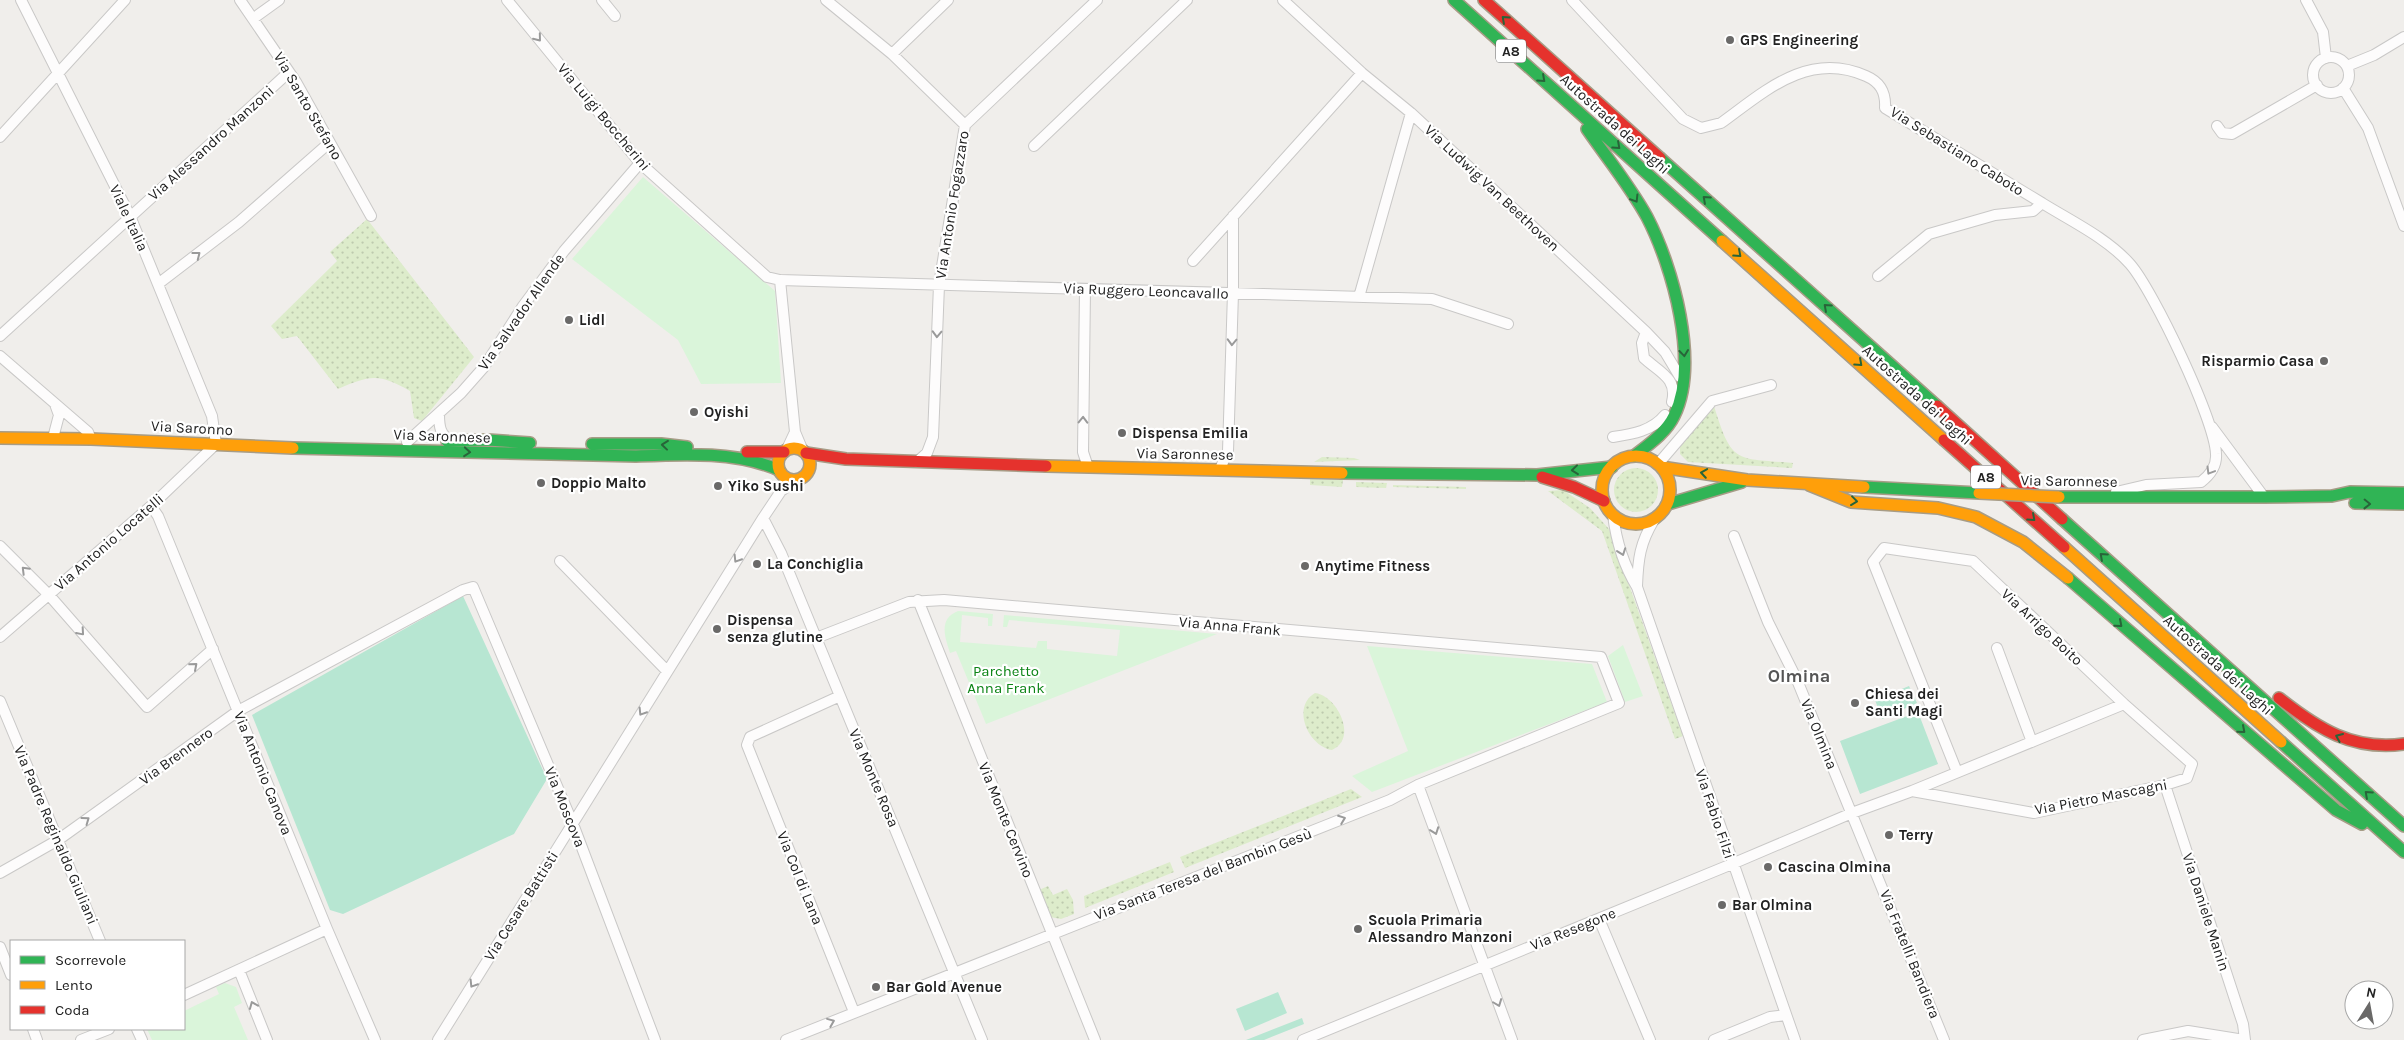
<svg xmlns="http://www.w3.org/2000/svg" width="2404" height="1040" viewBox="0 0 2404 1040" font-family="Karla,sans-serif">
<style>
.grass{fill:url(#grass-dots)}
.park{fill:#daf5da}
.pitch{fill:#b7e6d2}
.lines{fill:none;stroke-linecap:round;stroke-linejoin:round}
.street-casing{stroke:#c9c8c7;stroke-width:12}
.fast-casing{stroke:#a79c86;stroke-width:14}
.slow-casing{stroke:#a79c86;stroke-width:14}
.jam-casing{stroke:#a79c86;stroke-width:14}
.street{stroke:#fdfcfc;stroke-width:10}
.fast{stroke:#30b455;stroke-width:11}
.slow{stroke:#ff9f0a;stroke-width:11}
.jam{stroke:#e5322d;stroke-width:11}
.slow-bridge-casing{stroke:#a79c86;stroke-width:14;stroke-linecap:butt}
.slow-bridge{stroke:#ff9f0a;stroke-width:11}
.oneway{stroke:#286439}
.oneway2{stroke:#9a9a9a}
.poi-dot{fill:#6a6968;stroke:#fff;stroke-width:2}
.labels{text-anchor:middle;stroke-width:4.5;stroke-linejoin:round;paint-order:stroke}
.shield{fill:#fff;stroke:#646464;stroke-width:1}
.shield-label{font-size:14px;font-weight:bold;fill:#222}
.poi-label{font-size:15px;font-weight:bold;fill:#222;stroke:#fff;text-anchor:start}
.street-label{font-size:15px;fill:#222;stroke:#fff}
.park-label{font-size:15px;fill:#0c8416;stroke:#fff}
.quarter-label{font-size:18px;font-weight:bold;fill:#555;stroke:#fff}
</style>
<defs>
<pattern id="grass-dots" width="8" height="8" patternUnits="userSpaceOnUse" patternTransform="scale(1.25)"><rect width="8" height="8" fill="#ddeccb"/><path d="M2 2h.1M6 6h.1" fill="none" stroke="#bdcaae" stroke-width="1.8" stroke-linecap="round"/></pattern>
</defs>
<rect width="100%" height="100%" fill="#f0eeeb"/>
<path class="grass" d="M 367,219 L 474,357 L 422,421 L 414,418 L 410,391 C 379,373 370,375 338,389 L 297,336 L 282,339 L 271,326 L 337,261 L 330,252 Z
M 1714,406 C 1732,465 1736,458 1793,463 L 1792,468 L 1688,462 L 1680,454 L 1680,445 Z
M 1322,457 L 1354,458 L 1360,460 L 1314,462 Z
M1614 490a22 22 0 1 1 44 0a22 22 0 1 1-44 0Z
M 1310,479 L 1343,480 L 1342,487 L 1310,485 Z
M 1356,482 L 1387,483 L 1386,488 L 1356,487 Z
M 1393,485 L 1466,487 L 1466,489 L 1393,487 Z
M 1563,490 L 1590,508 L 1609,529 L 1683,736 L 1675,739 L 1602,531 L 1548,491 Z
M 1315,693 C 1338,696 1358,739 1332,750 C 1308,746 1291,707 1315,693 Z
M 1351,789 L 1362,797 L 1185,868 L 1180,857 Z
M 1170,862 L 1174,872 L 1085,908 L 1084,896 Z
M 1048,886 L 1053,895 L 1067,889 L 1073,900 L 1074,914 L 1061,919 L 1050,917 L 1039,890 Z"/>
<path class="park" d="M 643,177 L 775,291 L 781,383 L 701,384 L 678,340 L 572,259 Z
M 958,611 L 993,614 L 992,626 L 988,626 L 988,618 L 962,615 L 960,642 L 1036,648 L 1038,641 L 1047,641 L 1047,649 L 1117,656 L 1120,630 L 1009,620 L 1007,627 L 1003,627 L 1004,615 L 1217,634 L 986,724 L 956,651 L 950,653 C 945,637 938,619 958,611 Z
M 1623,645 L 1643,696 L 1625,702 L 1608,656 Z
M 1367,646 L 1592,664 L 1607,702 L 1372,792 L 1352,776 L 1408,751 Z
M 225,983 L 236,987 L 242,1003 L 234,1007 L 248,1040 L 152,1040 L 147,1029 L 184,1029 L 184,1011 L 219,994 L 216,987 Z"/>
<path class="pitch" d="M 463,596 L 547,779 L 514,834 L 343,914 L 330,910 L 252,715 Z
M 1909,686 L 1917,703 L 1882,719 L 1875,700 Z
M 1918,712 L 1938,764 L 1860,794 L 1840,741 Z
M 1278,992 L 1287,1013 L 1245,1031 L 1236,1009 Z
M 1302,1018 L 1304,1024 L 1264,1040 L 1246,1040 Z"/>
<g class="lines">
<defs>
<path id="street" d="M 240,0 L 296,82 L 371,216
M 507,0 L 640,163 L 767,277 L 780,280 L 1432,299 L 1508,324
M 602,0 L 615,16
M 826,0 L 892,54 L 965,125
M 1283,0 L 1362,73 L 1411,113 L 1646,332 L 1665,352 L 1680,377
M 1572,0 L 1683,119 L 1701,128 L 1721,123 C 1764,92 1808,50 1866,76 C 1880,82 1886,92 1885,108 L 2042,203
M 2306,0 L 2323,32 L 2326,58
M 254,18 L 279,0
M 892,54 L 948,0
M2313 75a18 18 0 1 1 36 0a18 18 0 1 1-36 0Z
M 2347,66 L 2374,55 L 2404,37
M 2343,88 L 2368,128 L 2404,226
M 2217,126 L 2222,133 L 2232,134 L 2317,85
M 0,137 L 125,0
M 1034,146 L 1187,0
M 1193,261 L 1362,73
M 1878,276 L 1929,234 L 1995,215 L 2033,211 L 2042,203 C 2071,221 2107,238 2130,264 C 2153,290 2215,420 2216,454 C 2217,466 2210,475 2201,482 L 2146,485 L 2116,492
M 780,280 L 795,432
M 158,284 L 239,222 L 329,143
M 1085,289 L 1083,452 L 1088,467
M 1359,297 L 1411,113
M 1646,332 L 1642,343 L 1644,358 C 1659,372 1678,378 1672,402
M 0,336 L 289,72
M 0,356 L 88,432 L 91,439
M 439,414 C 439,426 440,436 452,441
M 2212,427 L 2264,497
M 1613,437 C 1633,434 1652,431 1665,415
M 53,438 L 59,415 L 55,404
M 407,442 L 461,393 L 484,367 L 523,306 L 564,251 L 640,163
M 787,449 L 795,432 L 803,451
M 917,462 L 927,453 L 933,437 L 939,285 L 965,125 L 1097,0
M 1658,464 L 1712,401 L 1771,385
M 1220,469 L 1228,451 L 1233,293 L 1233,216
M 151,506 L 158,516 L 327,929 L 375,1040
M 1613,515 C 1616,539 1624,566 1637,587 L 1795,1040
M 763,518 L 781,553 L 982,1040
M 1734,536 L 1768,622 L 1797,680 L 1944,1040
M 0,546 L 49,595 L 147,707 L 213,649
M 560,561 L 667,671
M 1637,586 C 1638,559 1640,543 1654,520
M 918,600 L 1095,1040
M 0,637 L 151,506 L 216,444 L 212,416 L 130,216 L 21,0
M 1997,648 L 2032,742
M 840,696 L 750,737 L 747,745 L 854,1012
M 0,701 L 100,941
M 1418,785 L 1512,1040
M 2165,785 L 2243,1024 L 2245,1040
M 1912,791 L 2034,813 L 2165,785 L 2187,778 L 2192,764 L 2124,704 L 1973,561 L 1884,548 L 1873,562 L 1957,772
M 0,873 L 58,840 L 238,711 L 463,590 L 473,587 L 573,824 L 655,1040
M 1599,919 L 1650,1040
M 0,947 L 11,975
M 239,970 L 267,1040
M 184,995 L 327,929
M 33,1029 L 37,1040
M 137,1029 L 142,1040
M 81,1040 L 109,1029
M 438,1040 L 763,518 L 781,491 L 797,480
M 786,1040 L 1390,800 L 1418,785 L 1619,703 L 1601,657 L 944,600 L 909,602 L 816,638
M 1303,1040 L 1732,864 L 1852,813 L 1912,791 L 2124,704
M 1714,1040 L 1770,1017 L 1786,1015
M 2143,1040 L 2188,1031 L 2244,1040"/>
<path id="fast" d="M 1454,0 L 1722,241
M 1587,129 C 1607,158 1630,186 1647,217 C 1673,267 1700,363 1674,416 C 1666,433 1648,445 1634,456
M 1660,158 L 1937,406
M 447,441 L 488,440 L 530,443
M 592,444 L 661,444 L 687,447
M 293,448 L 636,456 C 683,454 736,451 779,470
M 1342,473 L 1537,475 L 1612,467
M 1864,487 L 1979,493
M 2059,497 L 2264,497 L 2332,496 L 2350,492 L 2404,493
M 2355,503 L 2404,504
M 1668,504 L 1742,482
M 2062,519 L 2404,826
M 2068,578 L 2336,810 L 2362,824
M 2281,742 L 2404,852"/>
<path id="slow" d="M 1722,241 L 1944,440
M 0,438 L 91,439 L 293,448
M778 464a16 16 0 1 1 32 0a16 16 0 1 1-32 0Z
M1602 490a34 34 0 1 1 68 0a34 34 0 1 1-68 0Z
M 1046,466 L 1342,473
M 1661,467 L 1747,480 L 1864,487
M 1809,485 L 1851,502 L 1938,508 L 1976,517 L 2023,542 L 2068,578
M 2064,547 L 2281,742"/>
<path id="jam" d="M 1484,0 L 1660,158
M 1937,406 L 2062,519
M 1944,440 L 2064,547
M 747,452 L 784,452
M 806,453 L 846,459 L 1046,466
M 1542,477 L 1574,487 L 1604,501
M 2279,698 C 2318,729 2353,751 2404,744"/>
</defs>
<use href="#street" class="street-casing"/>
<use href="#fast" class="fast-casing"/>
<use href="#slow" class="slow-casing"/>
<use href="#jam" class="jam-casing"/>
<use href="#street" class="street"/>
<use href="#fast" class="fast"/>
<use href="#slow" class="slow"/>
<use href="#jam" class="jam"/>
<defs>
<path id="slow-bridge" d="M 1979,493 L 2059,497"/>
</defs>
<use href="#slow-bridge" class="slow-bridge-casing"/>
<use href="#slow-bridge" class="slow-bridge"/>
</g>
<defs><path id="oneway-chevron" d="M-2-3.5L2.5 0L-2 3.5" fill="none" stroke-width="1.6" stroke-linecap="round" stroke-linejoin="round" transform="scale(1.25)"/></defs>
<g class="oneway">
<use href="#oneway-chevron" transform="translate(1505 19) rotate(-138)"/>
<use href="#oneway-chevron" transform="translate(1542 79) rotate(42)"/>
<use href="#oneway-chevron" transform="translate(1617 146) rotate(42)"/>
<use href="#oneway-chevron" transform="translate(1635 199) rotate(58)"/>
<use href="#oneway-chevron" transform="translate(1706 199) rotate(-138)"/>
<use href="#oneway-chevron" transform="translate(1738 254) rotate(42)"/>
<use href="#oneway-chevron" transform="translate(1827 307) rotate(-138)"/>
<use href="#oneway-chevron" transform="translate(1684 353) rotate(83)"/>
<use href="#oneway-chevron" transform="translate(1859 363) rotate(42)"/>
<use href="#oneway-chevron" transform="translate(665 445) rotate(-174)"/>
<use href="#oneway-chevron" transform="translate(467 452) rotate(5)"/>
<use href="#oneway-chevron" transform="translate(1575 470) rotate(174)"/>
<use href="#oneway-chevron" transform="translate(1704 473) rotate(-171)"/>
<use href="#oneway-chevron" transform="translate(1854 501) rotate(7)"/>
<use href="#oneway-chevron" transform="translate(2367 504) rotate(1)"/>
<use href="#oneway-chevron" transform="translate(2032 518) rotate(42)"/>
<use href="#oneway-chevron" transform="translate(2103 556) rotate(-138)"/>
<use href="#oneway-chevron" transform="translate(2119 624) rotate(41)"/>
<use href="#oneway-chevron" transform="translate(2242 730) rotate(41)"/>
<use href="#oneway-chevron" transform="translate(2339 737) rotate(-157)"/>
<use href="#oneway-chevron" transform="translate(2368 794) rotate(-138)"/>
</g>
<g class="oneway2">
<use href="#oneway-chevron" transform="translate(538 38) rotate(51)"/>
<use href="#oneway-chevron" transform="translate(197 255) rotate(-38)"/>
<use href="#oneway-chevron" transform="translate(937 334) rotate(92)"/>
<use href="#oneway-chevron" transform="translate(1232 342) rotate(92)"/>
<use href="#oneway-chevron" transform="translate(1083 420) rotate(-89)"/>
<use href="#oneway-chevron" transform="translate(2210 471) rotate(121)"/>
<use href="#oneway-chevron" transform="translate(1622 552) rotate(70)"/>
<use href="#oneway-chevron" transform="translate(737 559) rotate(122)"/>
<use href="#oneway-chevron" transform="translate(25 570) rotate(-135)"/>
<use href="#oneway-chevron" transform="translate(81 632) rotate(49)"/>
<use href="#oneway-chevron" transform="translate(194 666) rotate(-41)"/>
<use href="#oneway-chevron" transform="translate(642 712) rotate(122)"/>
<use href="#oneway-chevron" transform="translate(1342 819) rotate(-21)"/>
<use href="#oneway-chevron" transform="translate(86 820) rotate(-36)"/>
<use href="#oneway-chevron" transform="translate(1435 831) rotate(70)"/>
<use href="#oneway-chevron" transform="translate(473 984) rotate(122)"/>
<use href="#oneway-chevron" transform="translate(1498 1003) rotate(69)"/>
<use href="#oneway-chevron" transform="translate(253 1005) rotate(-112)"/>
<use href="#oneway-chevron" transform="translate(831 1022) rotate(-22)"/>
</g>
<g class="poi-dot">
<circle cx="1730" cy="40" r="5"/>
<circle cx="569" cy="320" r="5"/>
<circle cx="2324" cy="361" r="5"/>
<circle cx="694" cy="412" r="5"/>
<circle cx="1122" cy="433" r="5"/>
<circle cx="541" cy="483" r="5"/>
<circle cx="718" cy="486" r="5"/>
<circle cx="757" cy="564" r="5"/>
<circle cx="1305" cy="566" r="5"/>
<circle cx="717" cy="629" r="5"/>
<circle cx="1855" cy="703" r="5"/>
<circle cx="1889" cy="835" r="5"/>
<circle cx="1768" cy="867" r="5"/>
<circle cx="1722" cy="905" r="5"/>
<circle cx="1358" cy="929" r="5"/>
<circle cx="876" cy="987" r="5"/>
</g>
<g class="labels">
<g class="shield">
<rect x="1496" y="39.5" width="30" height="23" rx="4"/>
<rect x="1971" y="465.5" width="30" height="23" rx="4"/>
</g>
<g class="shield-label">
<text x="1511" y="56">A8</text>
<text x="1986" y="482">A8</text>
</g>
<g class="poi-label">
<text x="1740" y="45">GPS Engineering</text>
<text x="579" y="325">Lidl</text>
<text x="2314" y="366" text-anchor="end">Risparmio Casa</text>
<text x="704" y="417">Oyishi</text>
<text x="1132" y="438">Dispensa Emilia</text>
<text x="551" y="488">Doppio Malto</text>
<text x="728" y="491">Yiko Sushi</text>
<text x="767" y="569">La Conchiglia</text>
<text x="1315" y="571">Anytime Fitness</text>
<text x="727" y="625">Dispensa<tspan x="727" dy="17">senza glutine</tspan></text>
<text x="1865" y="699">Chiesa dei<tspan x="1865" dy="17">Santi Magi</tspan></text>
<text x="1899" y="840">Terry</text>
<text x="1778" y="872">Cascina Olmina</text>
<text x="1732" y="910">Bar Olmina</text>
<text x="1368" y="925">Scuola Primaria<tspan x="1368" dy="17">Alessandro Manzoni</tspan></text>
<text x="886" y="992">Bar Gold Avenue</text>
</g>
<g class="street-label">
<text transform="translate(308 106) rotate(60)" y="5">Via Santo Stefano</text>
<text transform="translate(604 117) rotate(50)" y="5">Via Luigi Boccherini</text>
<text transform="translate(1615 124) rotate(42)" y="5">Autostrada dei Laghi</text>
<text transform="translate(211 143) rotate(-42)" y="5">Via Alessandro Manzoni</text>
<text transform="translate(1957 151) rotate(32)" y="5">Via Sebastiano Caboto</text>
<text transform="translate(1492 188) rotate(43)" y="5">Via Ludwig Van Beethoven</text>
<text transform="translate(952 205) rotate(-81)" y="5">Via Antonio Fogazzaro</text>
<text transform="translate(129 218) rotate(65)" y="5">Viale Italia</text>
<text transform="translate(1146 291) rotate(2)" y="5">Via Ruggero Leoncavallo</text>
<text transform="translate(521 312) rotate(-55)" y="5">Via Salvador Allende</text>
<text transform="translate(1917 395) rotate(42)" y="5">Autostrada dei Laghi</text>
<text transform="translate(192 428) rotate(3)" y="5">Via Saronno</text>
<text transform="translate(442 436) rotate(2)" y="5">Via Saronnese</text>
<text transform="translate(1185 454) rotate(1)" y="5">Via Saronnese</text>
<text transform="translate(2069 481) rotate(1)" y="5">Via Saronnese</text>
<text transform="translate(109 542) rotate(-41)" y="5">Via Antonio Locatelli</text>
<text transform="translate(1230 626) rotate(5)" y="5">Via Anna Frank</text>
<text transform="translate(2042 627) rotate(43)" y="5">Via Arrigo Boito</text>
<text transform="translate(2218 665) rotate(42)" y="5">Autostrada dei Laghi</text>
<text transform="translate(1819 734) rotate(68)" y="5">Via Olmina</text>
<text transform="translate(176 756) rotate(-36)" y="5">Via Brennero</text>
<text transform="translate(263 773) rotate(68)" y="5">Via Antonio Canova</text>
<text transform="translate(874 778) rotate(67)" y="5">Via Monte Rosa</text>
<text transform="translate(2101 797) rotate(-11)" y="5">Via Pietro Mascagni</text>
<text transform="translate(565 807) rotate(68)" y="5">Via Moscova</text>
<text transform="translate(1715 814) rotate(71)" y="5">Via Fabio Filzi</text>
<text transform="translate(1006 820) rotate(68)" y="5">Via Monte Cervino</text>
<text transform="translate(56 835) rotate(67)" y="5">Via Padre Reginaldo Giuliani</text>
<text transform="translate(1203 874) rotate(-21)" y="5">Via Santa Teresa del Bambin Gesù</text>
<text transform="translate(800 878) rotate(68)" y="5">Via Col di Lana</text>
<text transform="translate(521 906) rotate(-58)" y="5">Via Cesare Battisti</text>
<text transform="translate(2206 912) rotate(72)" y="5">Via Daniele Manin</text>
<text transform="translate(1573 929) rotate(-22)" y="5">Via Resegone</text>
<text transform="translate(1910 954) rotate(68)" y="5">Via Fratelli Bandiera</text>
</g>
<g class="park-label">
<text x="1006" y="676">Parchetto<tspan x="1006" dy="17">Anna Frank</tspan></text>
</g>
<g class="quarter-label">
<text x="1799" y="682">Olmina</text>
</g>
</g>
<rect x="10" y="940" width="175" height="90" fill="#ffffff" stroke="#a7a7a7"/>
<rect x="20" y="956" width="25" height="8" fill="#30b455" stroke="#a7a7a7"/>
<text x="55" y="965" font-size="15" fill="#222222">Scorrevole</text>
<rect x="20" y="981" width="25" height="8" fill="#ff9f0a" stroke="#a7a7a7"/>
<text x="55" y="990" font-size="15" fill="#222222">Lento</text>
<rect x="20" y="1006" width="25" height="8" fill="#e5322d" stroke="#a7a7a7"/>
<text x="55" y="1015" font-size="15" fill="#222222">Coda</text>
<g transform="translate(2369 1005) rotate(11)"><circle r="24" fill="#ffffff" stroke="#a7a7a7"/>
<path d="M0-4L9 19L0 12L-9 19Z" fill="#6a6968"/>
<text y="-8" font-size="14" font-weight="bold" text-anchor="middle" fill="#222222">N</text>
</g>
</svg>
